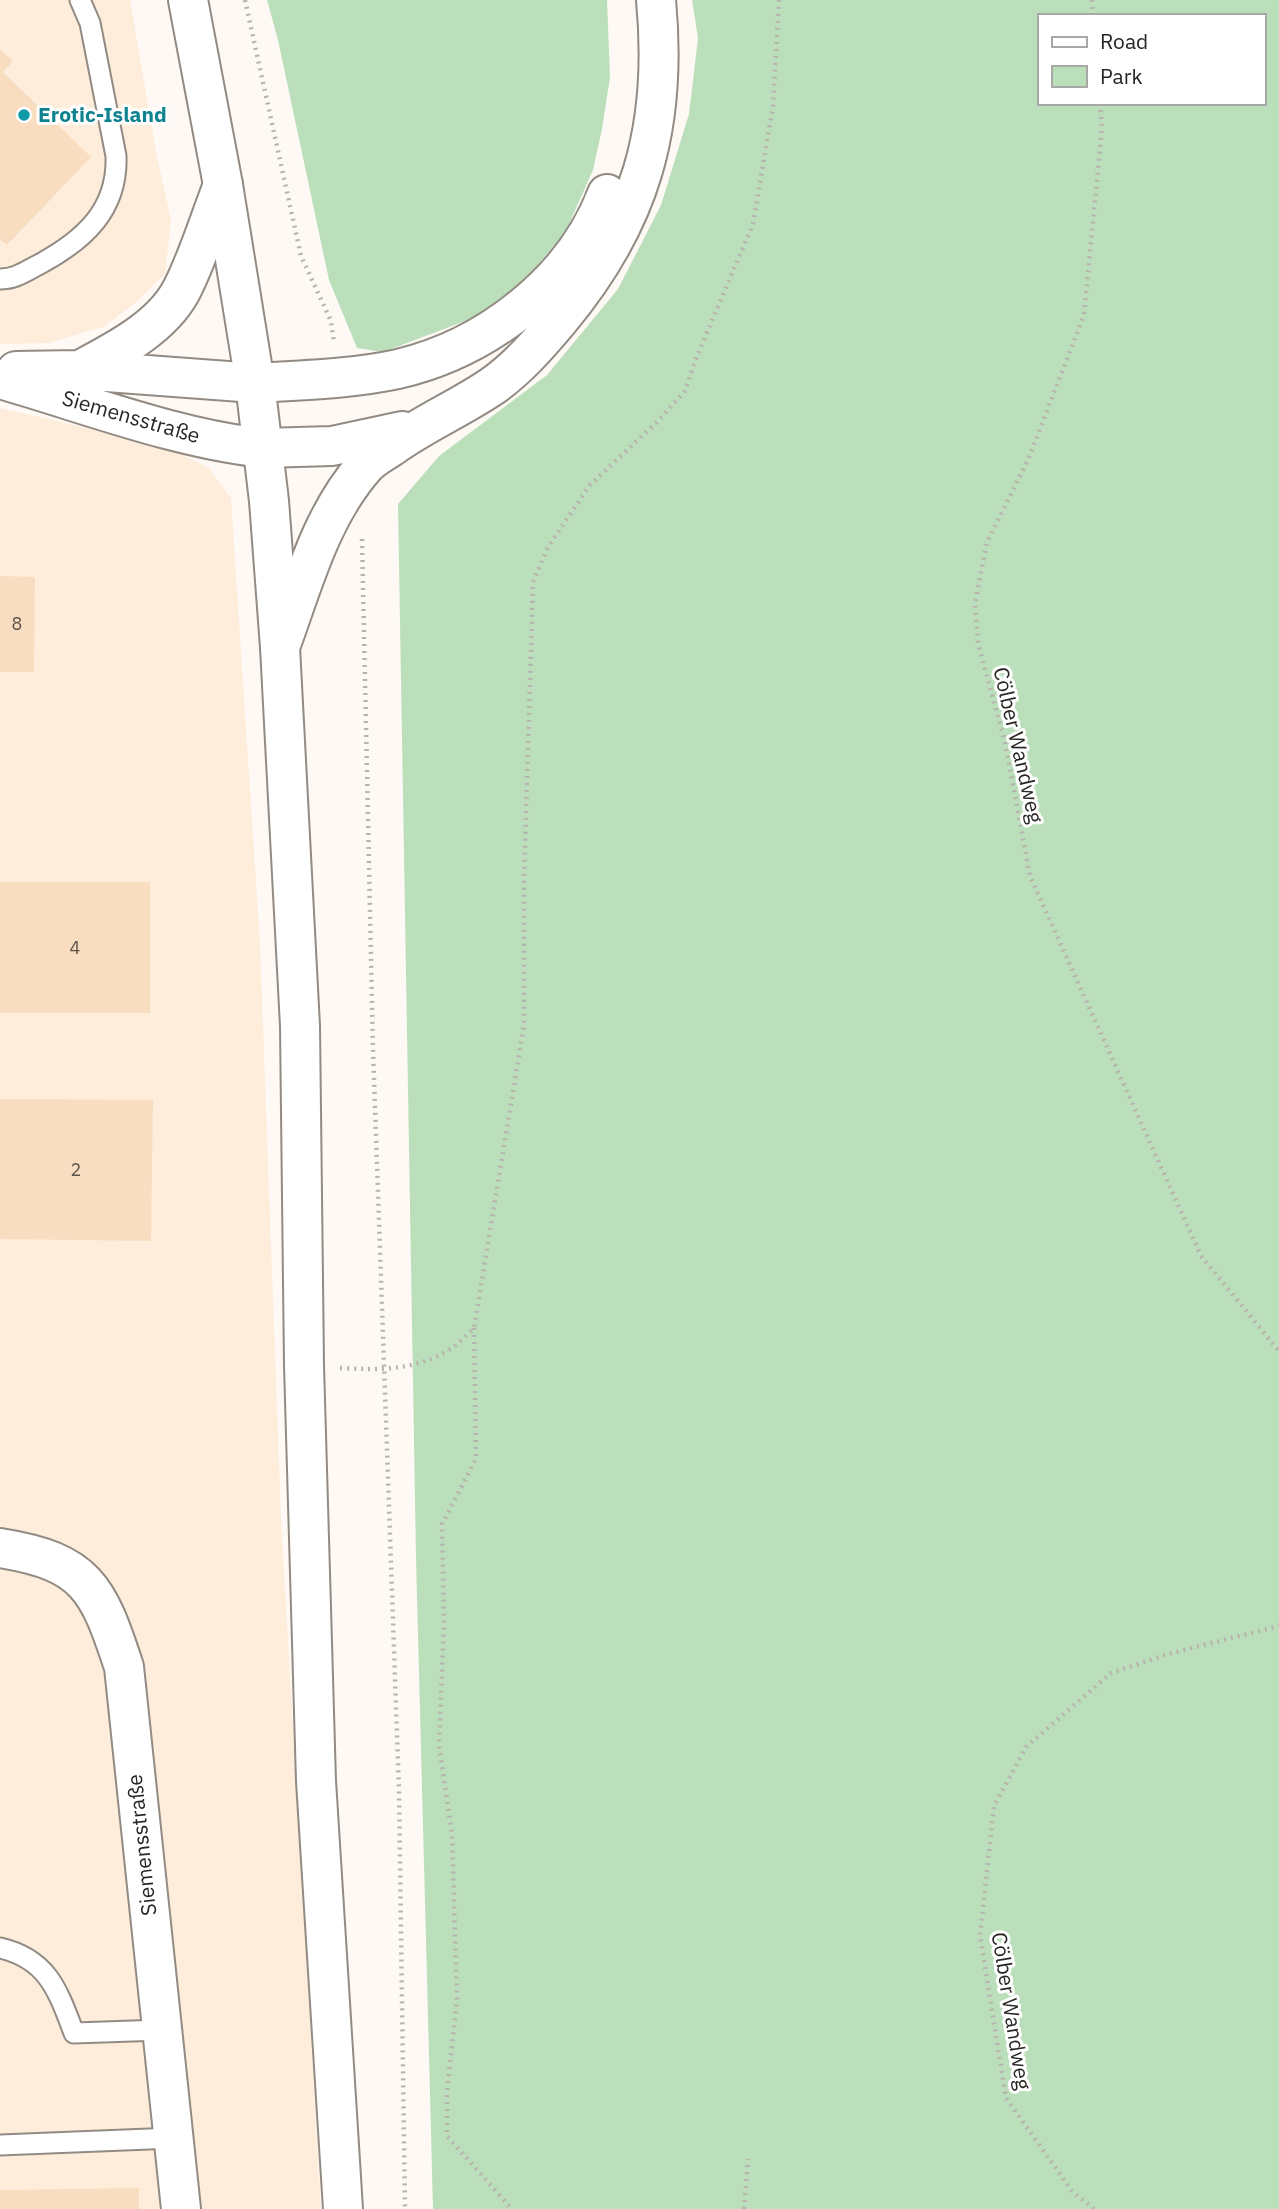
<svg xmlns="http://www.w3.org/2000/svg" width="1279" height="2209" viewBox="0 0 1279 2209" font-family="'IBM Plex Sans',sans-serif">
<style>
.industrial{fill:#feeddb}
.green{fill:#bbdfbb;fill-rule:evenodd}
.building{fill:#f9ddc0}
.lines{fill:none;stroke-linecap:round;stroke-linejoin:round}
.lane-casing{stroke:#928b83;stroke-width:23}
.street-casing{stroke:#928b83;stroke-width:42}
.secondary-casing{stroke:#928b83;stroke-width:42}
.highway-casing{stroke:#928b83;stroke-width:42}
.path{stroke:#b7b3ae;stroke-width:4.5;stroke-dasharray:2 5;stroke-linecap:butt}
.lane{stroke:#fff;stroke-width:19}
.street{stroke:#fff;stroke-width:38}
.secondary{stroke:#fff;stroke-width:38}
.highway{stroke:#fff;stroke-width:38}
.culture-dot{fill:#0f9aa8;stroke:#fff;stroke-width:2.5}
.labels{text-anchor:middle;stroke-width:6;stroke-linejoin:round;paint-order:stroke}
.number-label{font-size:18px;fill:#5c534a}
.culture-label{font-size:21px;font-weight:bold;fill:#0d838f;stroke:#fff;text-anchor:start}
.street-label{font-size:21px;fill:#282522;stroke:#fff}
</style>
<rect width="100%" height="100%" fill="#fef9f4"/>
<path class="industrial" d="M 0,0 L 130,0 L 156,151 L 171,221 L 165,274 L 134,304 L 103,327 L 48,343 L 0,344 Z
M 0,408 L 105,432 L 179,453 L 209,468 L 231,498 L 260,943 L 281,1520 L 321,2209 L 0,2209 Z"/>
<path class="green" d="M 267,0 L 607,0 L 610,77 L 602,129 L 593,170 L 565,233 L 521,284 L 476,317 L 383,352 L 357,348 L 329,280 L 278,40 Z
M 692,0 L 1279,0 L 1279,2209 L 433,2209 L 416,1558 L 398,504 L 439,456 L 547,375 L 618,289 L 661,205 L 689,114 L 698,38 ZM 1039,16 L 1263,16 L 1263,103 L 1039,103 Z"/>
<path class="building" d="M 0,49 L 13,61 L 3,72 L 91,157 L 7,245 L 0,239 Z
M 0,576 L 35,577 L 34,672 L 0,672 Z
M 0,882 L 150,882 L 150,1013 L 0,1013 Z
M 0,1099 L 153,1100 L 151,1241 L 0,1239 Z
M 139,2188 L 139,2209 L 0,2209 L 0,2190 Z"/>
<g class="lines">
<defs>
<path id="lane" d="M 0,279 C 16,279 26,271 40,264 C 84,240 118,210 116,156 L 90,23 L 80,0
M 0,1948 C 48,1959 58,1991 74,2033 L 162,2030
M 0,2145 L 174,2138"/>
<path id="street" d="M 80,370 C 116,351 161,328 181,291 C 197,261 210,218 223,185
M 16,371 L 80,370 L 255,383
M 0,379 C 84,403 177,439 263,448
M 0,1548 C 87,1562 98,1588 124,1667 L 181,2209"/>
<path id="secondary" d="M 188,0 L 223,185 L 255,383 L 269,501 L 280,647 L 300,1026 L 304,1365 L 316,1781 L 343,2209"/>
<path id="highway" d="M 255,383 C 303,380 352,379 398,369 C 488,348 574,281 607,194
M 263,448 L 332,446 L 402,431
M 280,647 C 303,585 320,517 365,466 C 372,458 382,453 391,447 C 423,424 458,409 491,387 C 517,369 538,345 559,320 C 641,222 668,127 656,0"/>
</defs>
<use href="#lane" class="lane-casing"/>
<use href="#street" class="street-casing"/>
<use href="#secondary" class="secondary-casing"/>
<use href="#highway" class="highway-casing"/>
<path class="path" d="M 245,0 L 301,256 L 331,321 L 334,343
M 1092,0 L 1093,16
M 1100,103 L 1102,128 L 1084,315 L 1028,460 L 987,542 L 975,603 L 978,643 L 1005,742 L 1030,876 L 1201,1256 L 1279,1351
M 362,539 L 373,1050 L 399,1791 L 405,2209
M 474,1328 L 476,1459 L 442,1524 L 444,1623 L 439,1745 L 452,1834 L 457,2000 L 447,2091 L 447,2136 L 512,2209
M 340,1368 C 380,1370 413,1371 449,1350 C 458,1345 466,1335 474,1328 L 524,1025 L 524,879 L 533,582 L 548,547 L 590,485 L 657,422 L 685,391 L 697,356 L 753,224 L 773,106 L 779,0
M 744,2209 L 748,2159
M 1094,2209 L 1072,2191 L 1006,2098 L 980,1935 L 994,1806 L 1026,1747 L 1111,1673 L 1168,1654 L 1279,1626"/>
<use href="#lane" class="lane"/>
<use href="#street" class="street"/>
<use href="#secondary" class="secondary"/>
<use href="#highway" class="highway"/>
</g>
<circle class="culture-dot" cx="24" cy="115" r="7"/>
<g class="labels">
<g class="number-label">
<text x="17" y="630">8</text>
<text x="75" y="954">4</text>
<text x="76" y="1176">2</text>
</g>
<g class="culture-label">
<text x="38" y="122">Erotic-Island</text>
</g>
<g class="street-label">
<text transform="translate(131 417) rotate(16)" y="7">Siemensstraße</text>
<text transform="translate(1018 745) rotate(77)" y="7">Cölber Wandweg</text>
<text transform="translate(142 1845) rotate(-96)" y="7">Siemensstraße</text>
<text transform="translate(1011 2011) rotate(81)" y="7">Cölber Wandweg</text>
</g>
</g>
<rect x="1038" y="14" width="228" height="91" fill="#ffffff" stroke="#a9a8a7" stroke-width="2"/>
<rect x="1052" y="37" width="35" height="10" fill="#ffffff" stroke="#a9a8a7" stroke-width="2"/>
<text x="1100" y="49" font-size="21" fill="#282522">Road</text>
<rect x="1052" y="66" width="35" height="21" fill="#bbdfbb" stroke="#a9a8a7" stroke-width="2"/>
<text x="1100" y="84" font-size="21" fill="#282522">Park</text>
</svg>
